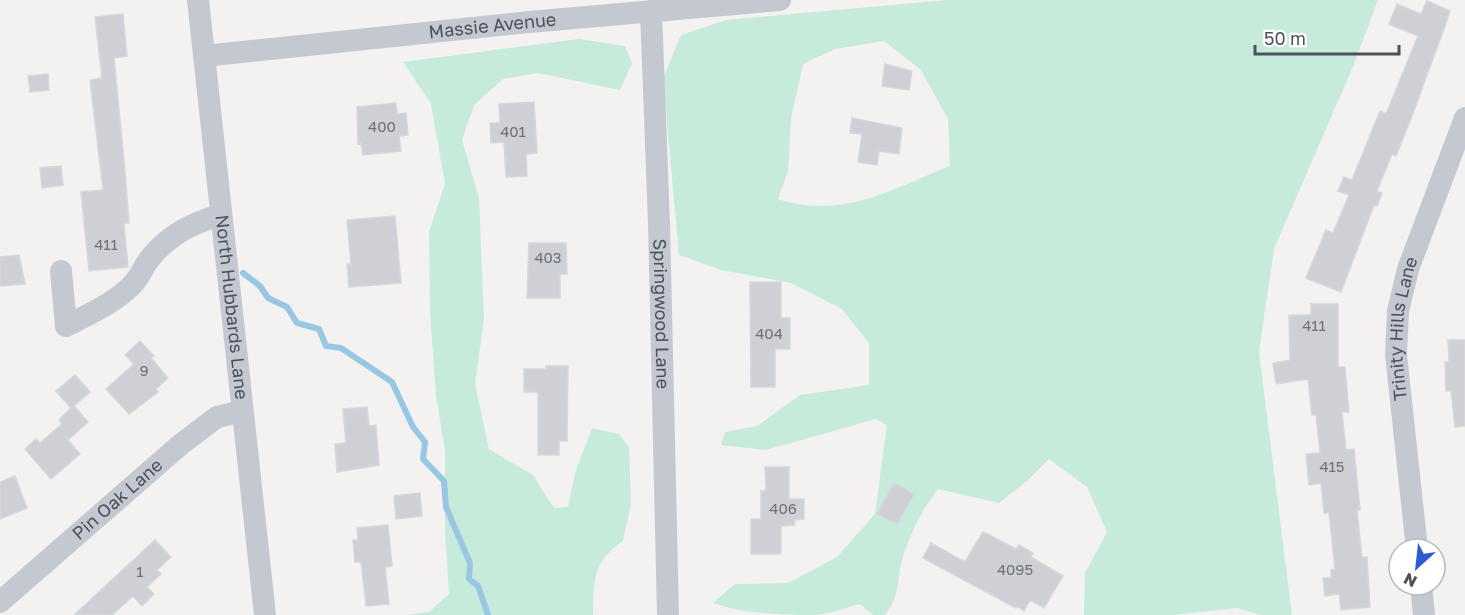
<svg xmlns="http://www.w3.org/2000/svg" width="1465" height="615" viewBox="0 0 1465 615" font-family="'Golos Text',sans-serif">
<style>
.green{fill:#c6ebda;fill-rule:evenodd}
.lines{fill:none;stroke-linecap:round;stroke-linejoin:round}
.stream{stroke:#98c7e3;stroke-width:6}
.building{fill:#cfd0d5;stroke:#d6d7dc;stroke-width:1.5}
.minor{stroke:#c4c9d1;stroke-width:22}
.labels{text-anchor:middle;stroke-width:4.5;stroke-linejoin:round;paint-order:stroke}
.number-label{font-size:15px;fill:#6c717b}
.street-label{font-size:18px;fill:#4b515d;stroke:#fff}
</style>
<rect width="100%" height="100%" fill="#f3f2f1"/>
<path class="green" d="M 948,0 L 1378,0 L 1354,64 L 1274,249 L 1259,352 L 1292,615 L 1260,615 L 1238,608 L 1173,615 L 1084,615 L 1085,573 L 1107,532 L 1087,487 L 1049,459 L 1028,480 L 999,503 L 938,489 C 922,510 911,531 903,557 C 896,579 901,595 885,615 L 873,615 L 860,604 C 845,608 829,614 814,615 C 781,615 744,614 713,603 L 735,584 L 788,583 L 837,557 L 875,514 L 887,425 L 876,419 L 766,450 L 721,445 L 725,432 L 757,426 L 800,395 L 869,385 L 869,343 L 842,309 L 791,283 L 721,270 L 679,255 L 663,79 L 681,35 L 726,20 ZM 884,41 L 921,70 L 948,119 L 950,166 C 891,189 844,220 778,199 L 788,171 L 791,119 L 803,64 L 835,49 Z
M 579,39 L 625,46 L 632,64 L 620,90 L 538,73 L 503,79 L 474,105 L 462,140 L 479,198 L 484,319 L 475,384 L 489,449 L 533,475 L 554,508 L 568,507 L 575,473 L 592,428 L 619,434 L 629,447 L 631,504 L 623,541 C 592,563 594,579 593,615 L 407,615 L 429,612 L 449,594 L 445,530 L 445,450 L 436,396 L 430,311 L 429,232 L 445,184 L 431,104 L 403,62 Z"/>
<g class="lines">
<path class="stream" d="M 243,273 L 260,286 L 268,298 L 287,307 L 297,323 L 319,329 L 326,346 L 341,348 L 392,382 L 413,427 L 425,442 L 423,459 L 444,481 L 446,507 L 470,563 L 469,579 L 478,586 L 488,615"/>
</g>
<path class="building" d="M 1427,1 L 1450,11 L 1445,26 L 1409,124 L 1396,156 L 1392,154 L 1377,191 L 1382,193 L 1377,206 L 1374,205 L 1341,292 L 1306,278 L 1326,230 L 1333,233 L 1349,195 L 1338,191 L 1344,177 L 1352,180 L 1380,111 L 1386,114 L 1418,36 L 1389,24 L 1397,4 L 1421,14 Z
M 123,14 L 127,56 L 114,58 L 125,172 L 129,223 L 124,224 L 128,267 L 89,271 L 81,192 L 103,190 L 90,80 L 102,78 L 95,17 Z
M 885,64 L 912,71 L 909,90 L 882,86 Z
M 48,74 L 49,90 L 30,92 L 28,76 Z
M 534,102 L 537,153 L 526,154 L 527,176 L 506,177 L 504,142 L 491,143 L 490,123 L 500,123 L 499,104 Z
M 396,103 L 397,114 L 406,113 L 408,135 L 399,136 L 401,151 L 363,155 L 361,143 L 358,144 L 357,107 Z
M 852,118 L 902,128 L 899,154 L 879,151 L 877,165 L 858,162 L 862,134 L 850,133 Z
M 61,166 L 63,185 L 42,188 L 40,168 Z
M 395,216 L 401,283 L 349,287 L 347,264 L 351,264 L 347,220 Z
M 529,243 L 566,243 L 567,274 L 560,274 L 560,298 L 527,298 Z
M 19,255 L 25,284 L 0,286 L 0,257 Z
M 750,282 L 781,282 L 781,318 L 790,318 L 790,349 L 775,349 L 775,387 L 751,387 Z
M 1311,304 L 1338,304 L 1338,367 L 1345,367 L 1349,412 L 1342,412 L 1346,450 L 1354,449 L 1360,510 L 1357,510 L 1362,557 L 1367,557 L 1370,607 L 1341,610 L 1339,594 L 1325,596 L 1323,578 L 1331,578 L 1331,570 L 1335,569 L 1329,513 L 1324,513 L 1321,483 L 1309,485 L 1306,454 L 1320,453 L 1316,415 L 1312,415 L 1308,379 L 1276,384 L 1273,363 L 1290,360 L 1289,315 L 1311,315 Z
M 1448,340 L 1465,340 L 1465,426 L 1455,427 L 1451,391 L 1446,391 L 1445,362 L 1449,362 Z
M 140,341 L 154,356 L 151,358 L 168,378 L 156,389 L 158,392 L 129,414 L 106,389 L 134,364 L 125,355 Z
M 546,366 L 568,366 L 567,441 L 559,441 L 559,455 L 538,455 L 538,392 L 524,392 L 524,369 L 546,369 Z
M 75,375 L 90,392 L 74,406 L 88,422 L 68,440 L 80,454 L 51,479 L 25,449 L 36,439 L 40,443 L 62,424 L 59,420 L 71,408 L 56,391 Z
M 367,407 L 369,426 L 376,425 L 379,465 L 337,472 L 335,444 L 346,443 L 343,409 Z
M 765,467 L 789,467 L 789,499 L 804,499 L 804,519 L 794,520 L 795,525 L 781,526 L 781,554 L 751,554 L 751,519 L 761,519 L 761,491 L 766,491 Z
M 15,476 L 27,508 L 0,519 L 0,482 Z
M 894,483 L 914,494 L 897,524 L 877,514 Z
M 420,493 L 422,516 L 396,519 L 394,496 Z
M 388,525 L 392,566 L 385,567 L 389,604 L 366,606 L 361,562 L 355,562 L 353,540 L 358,540 L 357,528 Z
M 983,532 L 1016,549 L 1019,545 L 1033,553 L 1031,557 L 1063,576 L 1044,608 L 1030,600 L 1024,611 L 1017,606 L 1016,608 L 923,558 L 931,543 L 965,562 Z
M 155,540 L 171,557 L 157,570 L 161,574 L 147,587 L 154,594 L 142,606 L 133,596 L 112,615 L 74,615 Z"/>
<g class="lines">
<g class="minor">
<path id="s1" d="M 198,0 L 265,615"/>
<path id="s2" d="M 651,11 L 659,224 L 668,615"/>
<path id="s3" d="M 204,56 L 529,22 L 780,0"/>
<path d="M 61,271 L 66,326 C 89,314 115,303 133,284 C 140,277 144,265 151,257 C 169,235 194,222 221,215"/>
<path id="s4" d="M 1417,549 L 1396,355 L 1398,311 L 1408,269 L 1465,118"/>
<path d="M 1421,585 L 1424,615"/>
<path id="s5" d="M 0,602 L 180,445 L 217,417 L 242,411"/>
</g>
</g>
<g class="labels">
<g class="number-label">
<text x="382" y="132">400</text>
<text x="513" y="137">401</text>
<text x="106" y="250">411</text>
<text x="548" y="263">403</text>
<text x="1314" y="331">411</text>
<text x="769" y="339">404</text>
<text x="144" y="376">9</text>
<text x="1332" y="472">415</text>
<text x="783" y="514">406</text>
<text x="1015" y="575">4095</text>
<text x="140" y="577">1</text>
</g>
<g class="street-label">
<text dy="6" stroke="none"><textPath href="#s3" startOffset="290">Massie Avenue</textPath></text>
<text dy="6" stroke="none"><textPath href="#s1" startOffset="309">North Hubbards Lane</textPath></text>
<text dy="6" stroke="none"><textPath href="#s2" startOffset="303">Springwood Lane</textPath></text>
<text dy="6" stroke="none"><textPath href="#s4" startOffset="222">Trinity Hills Lane</textPath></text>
<text dy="6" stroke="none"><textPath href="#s5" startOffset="156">Pin Oak Lane</textPath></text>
</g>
</g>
<g transform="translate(1417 567) rotate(207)"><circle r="28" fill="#ffffff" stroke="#b7b9be" stroke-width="1.5"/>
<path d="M0-4.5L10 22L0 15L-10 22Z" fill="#2f5bd0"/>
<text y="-9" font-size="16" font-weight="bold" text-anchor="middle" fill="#4b515d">N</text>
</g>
<path d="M1255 45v9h144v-9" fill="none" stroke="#4b515d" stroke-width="3"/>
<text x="1264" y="45" font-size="18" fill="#4b515d" stroke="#ffffff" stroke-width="4.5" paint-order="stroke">50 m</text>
</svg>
